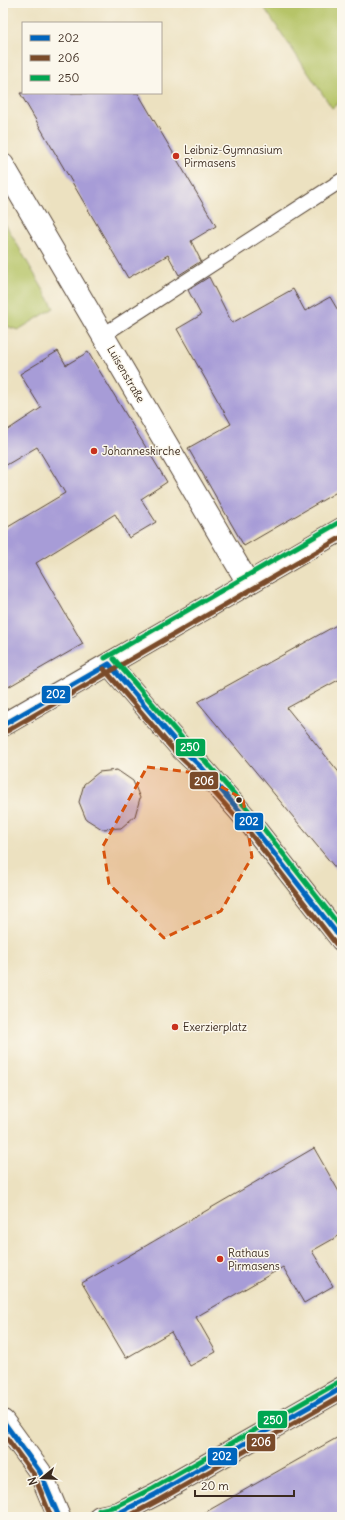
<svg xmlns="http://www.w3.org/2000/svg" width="345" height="1520" viewBox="0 0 345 1520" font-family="Delius,sans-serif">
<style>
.green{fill:#b6c467;stroke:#787742}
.building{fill:#a79cd7}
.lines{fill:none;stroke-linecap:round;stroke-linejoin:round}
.service-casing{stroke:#564536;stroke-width:16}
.minor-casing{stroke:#564536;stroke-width:24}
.tertiary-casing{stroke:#564536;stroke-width:24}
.secondary-casing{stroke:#564536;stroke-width:24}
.service{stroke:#fff;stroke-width:14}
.minor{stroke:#fff;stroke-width:22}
.tertiary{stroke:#fff;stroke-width:22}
.secondary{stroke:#fff;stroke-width:22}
.bus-1-casing{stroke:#fbf7ec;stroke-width:8}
.bus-2-casing{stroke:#fbf7ec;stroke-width:8}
.bus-3-casing{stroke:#fbf7ec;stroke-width:8}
.bus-1{stroke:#0065bd;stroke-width:5}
.bus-2{stroke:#7a4b2a;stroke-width:5}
.bus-3{stroke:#00a651;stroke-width:5}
.marked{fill:#d7540e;fill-opacity:0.2;stroke:#d7540e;stroke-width:3;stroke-dasharray:8 5;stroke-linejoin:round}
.poi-dot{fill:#c8321e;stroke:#fbf7ec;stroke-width:1.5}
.bus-dot{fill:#3b2a1e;stroke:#fbf7ec;stroke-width:1.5}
.labels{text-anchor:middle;stroke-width:3;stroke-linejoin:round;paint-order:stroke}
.poi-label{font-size:11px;fill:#3b2a1e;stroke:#fbf7ec;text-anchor:start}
.street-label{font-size:11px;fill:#3b2a1e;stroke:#fbf7ec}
.line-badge{stroke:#fbf7ec;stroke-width:1.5}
.badge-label{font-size:11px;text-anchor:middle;font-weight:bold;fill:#fff}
</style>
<rect width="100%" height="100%" fill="#fbf7ec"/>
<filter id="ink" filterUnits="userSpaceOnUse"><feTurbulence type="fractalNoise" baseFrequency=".025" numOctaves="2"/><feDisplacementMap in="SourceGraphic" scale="8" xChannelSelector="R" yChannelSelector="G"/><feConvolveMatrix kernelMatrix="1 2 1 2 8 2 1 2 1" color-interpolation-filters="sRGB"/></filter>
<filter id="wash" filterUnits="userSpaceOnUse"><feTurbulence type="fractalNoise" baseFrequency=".012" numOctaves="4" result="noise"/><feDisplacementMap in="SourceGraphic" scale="16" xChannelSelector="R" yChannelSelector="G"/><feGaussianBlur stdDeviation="0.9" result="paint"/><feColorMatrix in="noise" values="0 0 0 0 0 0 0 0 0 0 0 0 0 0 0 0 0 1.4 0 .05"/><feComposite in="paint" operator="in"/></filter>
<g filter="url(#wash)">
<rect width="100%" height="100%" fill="#ece1c0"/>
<path class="green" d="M 261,3 L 342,3 L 342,101 L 332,108 Z
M 3,220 L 54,308 L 18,330 L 3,325 Z"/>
<g id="blocks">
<path class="building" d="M 20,93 L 138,93 L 216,226 L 191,241 L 201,261 L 179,275 L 168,255 L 128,278 Z
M 209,277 L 232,323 L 293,289 L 305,311 L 330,297 L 342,317 L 342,489 L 244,546 L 188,448 L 231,424 L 177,329 L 201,315 L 188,290 Z
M 58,351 L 66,365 L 88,352 L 167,482 L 141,499 L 156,522 L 129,538 L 115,514 L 36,563 L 83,644 L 3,690 L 3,530 L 65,493 L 37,447 L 3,467 L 3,433 L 41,408 L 20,374 Z
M 342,622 L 342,678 L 287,708 L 342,776 L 342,876 L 198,702 Z
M 117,770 L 133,781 L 140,798 L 135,816 L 121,828 L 102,829 L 86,819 L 79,802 L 84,784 L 99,772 Z
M 314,1148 L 342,1197 L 342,1234 L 312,1251 L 333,1286 L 304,1303 L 283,1267 L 196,1317 L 216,1352 L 190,1366 L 171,1332 L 126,1358 L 82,1283 Z
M 342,1435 L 342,1517 L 197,1517 L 317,1449 Z"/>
</g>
</g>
<g filter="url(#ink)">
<use href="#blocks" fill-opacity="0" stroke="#564536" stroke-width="1"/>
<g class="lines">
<defs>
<path id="service" d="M 103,335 L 342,180"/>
<path id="minor" d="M 3,165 L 248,583
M 109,664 L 182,749 L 201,767 L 251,824 L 342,940
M 100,1517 L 119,1513 L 156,1494 L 342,1388"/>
<path id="tertiary" d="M 3,725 L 342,529"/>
<path id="secondary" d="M 3,1421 L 40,1472 L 59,1517"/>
</defs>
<use href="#service" class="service-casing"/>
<use href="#minor" class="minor-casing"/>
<use href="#tertiary" class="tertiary-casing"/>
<use href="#secondary" class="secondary-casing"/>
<use href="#service" class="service"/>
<use href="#minor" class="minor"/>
<use href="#tertiary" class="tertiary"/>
<use href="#secondary" class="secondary"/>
<defs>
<path id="bus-1" d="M 109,664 L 182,749 L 201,767 L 251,824 L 342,940
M 3,725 L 109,664
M 3,1421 L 40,1472 L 59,1517
M 100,1517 L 119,1513 L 156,1494 L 342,1388"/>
<path id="bus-2" d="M 104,669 L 177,754 L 196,772 L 246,828 L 336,944
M 7,731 L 342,537
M 3,1433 L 34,1475 L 51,1517
M 127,1517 L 159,1500 L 342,1396"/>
<path id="bus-3" d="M 105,658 L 338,523
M 114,659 L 187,744 L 206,762 L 256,819 L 342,929
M 99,1510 L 117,1506 L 153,1488 L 339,1382"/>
</defs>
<use href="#bus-1" class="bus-1-casing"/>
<use href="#bus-2" class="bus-2-casing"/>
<use href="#bus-3" class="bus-3-casing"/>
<use href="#bus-1" class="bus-1"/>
<use href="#bus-2" class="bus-2"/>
<use href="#bus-3" class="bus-3"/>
</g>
</g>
<path class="marked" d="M 147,767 L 197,773 L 243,799 L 252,857 L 221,911 L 164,938 L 109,884 L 103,846 Z"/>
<g class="poi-dot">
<circle cx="176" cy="156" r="4"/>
<circle cx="94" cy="451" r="4"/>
<circle cx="175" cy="1027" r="4"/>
<circle cx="220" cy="1259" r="4"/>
</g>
<circle class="bus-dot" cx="239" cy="800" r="3.5"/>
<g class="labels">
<g class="poi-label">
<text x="184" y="154">Leibniz-Gymnasium<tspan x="184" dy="13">Pirmasens</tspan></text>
<text x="102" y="455">Johanneskirche</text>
<text x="183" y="1031">Exerzierplatz</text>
<text x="228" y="1257">Rathaus<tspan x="228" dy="13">Pirmasens</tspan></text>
</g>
<g class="street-label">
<text transform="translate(126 374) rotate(60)" y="4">Luisenstraße</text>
</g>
</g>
<g class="line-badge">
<rect x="41" y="685" width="30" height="19" rx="4" fill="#0065bd"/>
<rect x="175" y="738" width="31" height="19" rx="4" fill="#00a651"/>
<rect x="189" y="771" width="30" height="19" rx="4" fill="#7a4b2a"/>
<rect x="234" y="812" width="30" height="19" rx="4" fill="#0065bd"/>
<rect x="257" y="1410" width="31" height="19" rx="4" fill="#00a651"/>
<rect x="246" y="1433" width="30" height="19" rx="4" fill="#7a4b2a"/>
<rect x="207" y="1447" width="31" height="19" rx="4" fill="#0065bd"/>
</g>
<g class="badge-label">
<text x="56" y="698">202</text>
<text x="190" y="751">250</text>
<text x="204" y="785">206</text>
<text x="249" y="825">202</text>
<text x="273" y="1424">250</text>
<text x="261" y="1446">206</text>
<text x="222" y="1460">202</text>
</g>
<rect width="345" height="1520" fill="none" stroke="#fbf7ec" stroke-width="16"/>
<rect x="22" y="22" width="140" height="72" fill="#fbf7ec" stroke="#aea59a"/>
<rect x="30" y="35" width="20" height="6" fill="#0065bd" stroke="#aea59a"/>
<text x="58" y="42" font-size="12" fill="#3b2a1e">202</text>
<rect x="30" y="55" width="20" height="6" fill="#7a4b2a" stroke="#aea59a"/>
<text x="58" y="62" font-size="12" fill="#3b2a1e">206</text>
<rect x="30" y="75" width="20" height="6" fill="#00a651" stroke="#aea59a"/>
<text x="58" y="82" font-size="12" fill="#3b2a1e">250</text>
<g transform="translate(42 1478) rotate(252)" stroke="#fbf7ec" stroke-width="3" paint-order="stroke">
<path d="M0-3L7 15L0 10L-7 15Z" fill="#3b2a1e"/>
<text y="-6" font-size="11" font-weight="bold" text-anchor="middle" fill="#3b2a1e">N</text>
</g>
<path d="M195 1490v6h99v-6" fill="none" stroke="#3b2a1e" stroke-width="2"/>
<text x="201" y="1490" font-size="12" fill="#3b2a1e" stroke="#fbf7ec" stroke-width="3" paint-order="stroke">20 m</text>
</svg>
